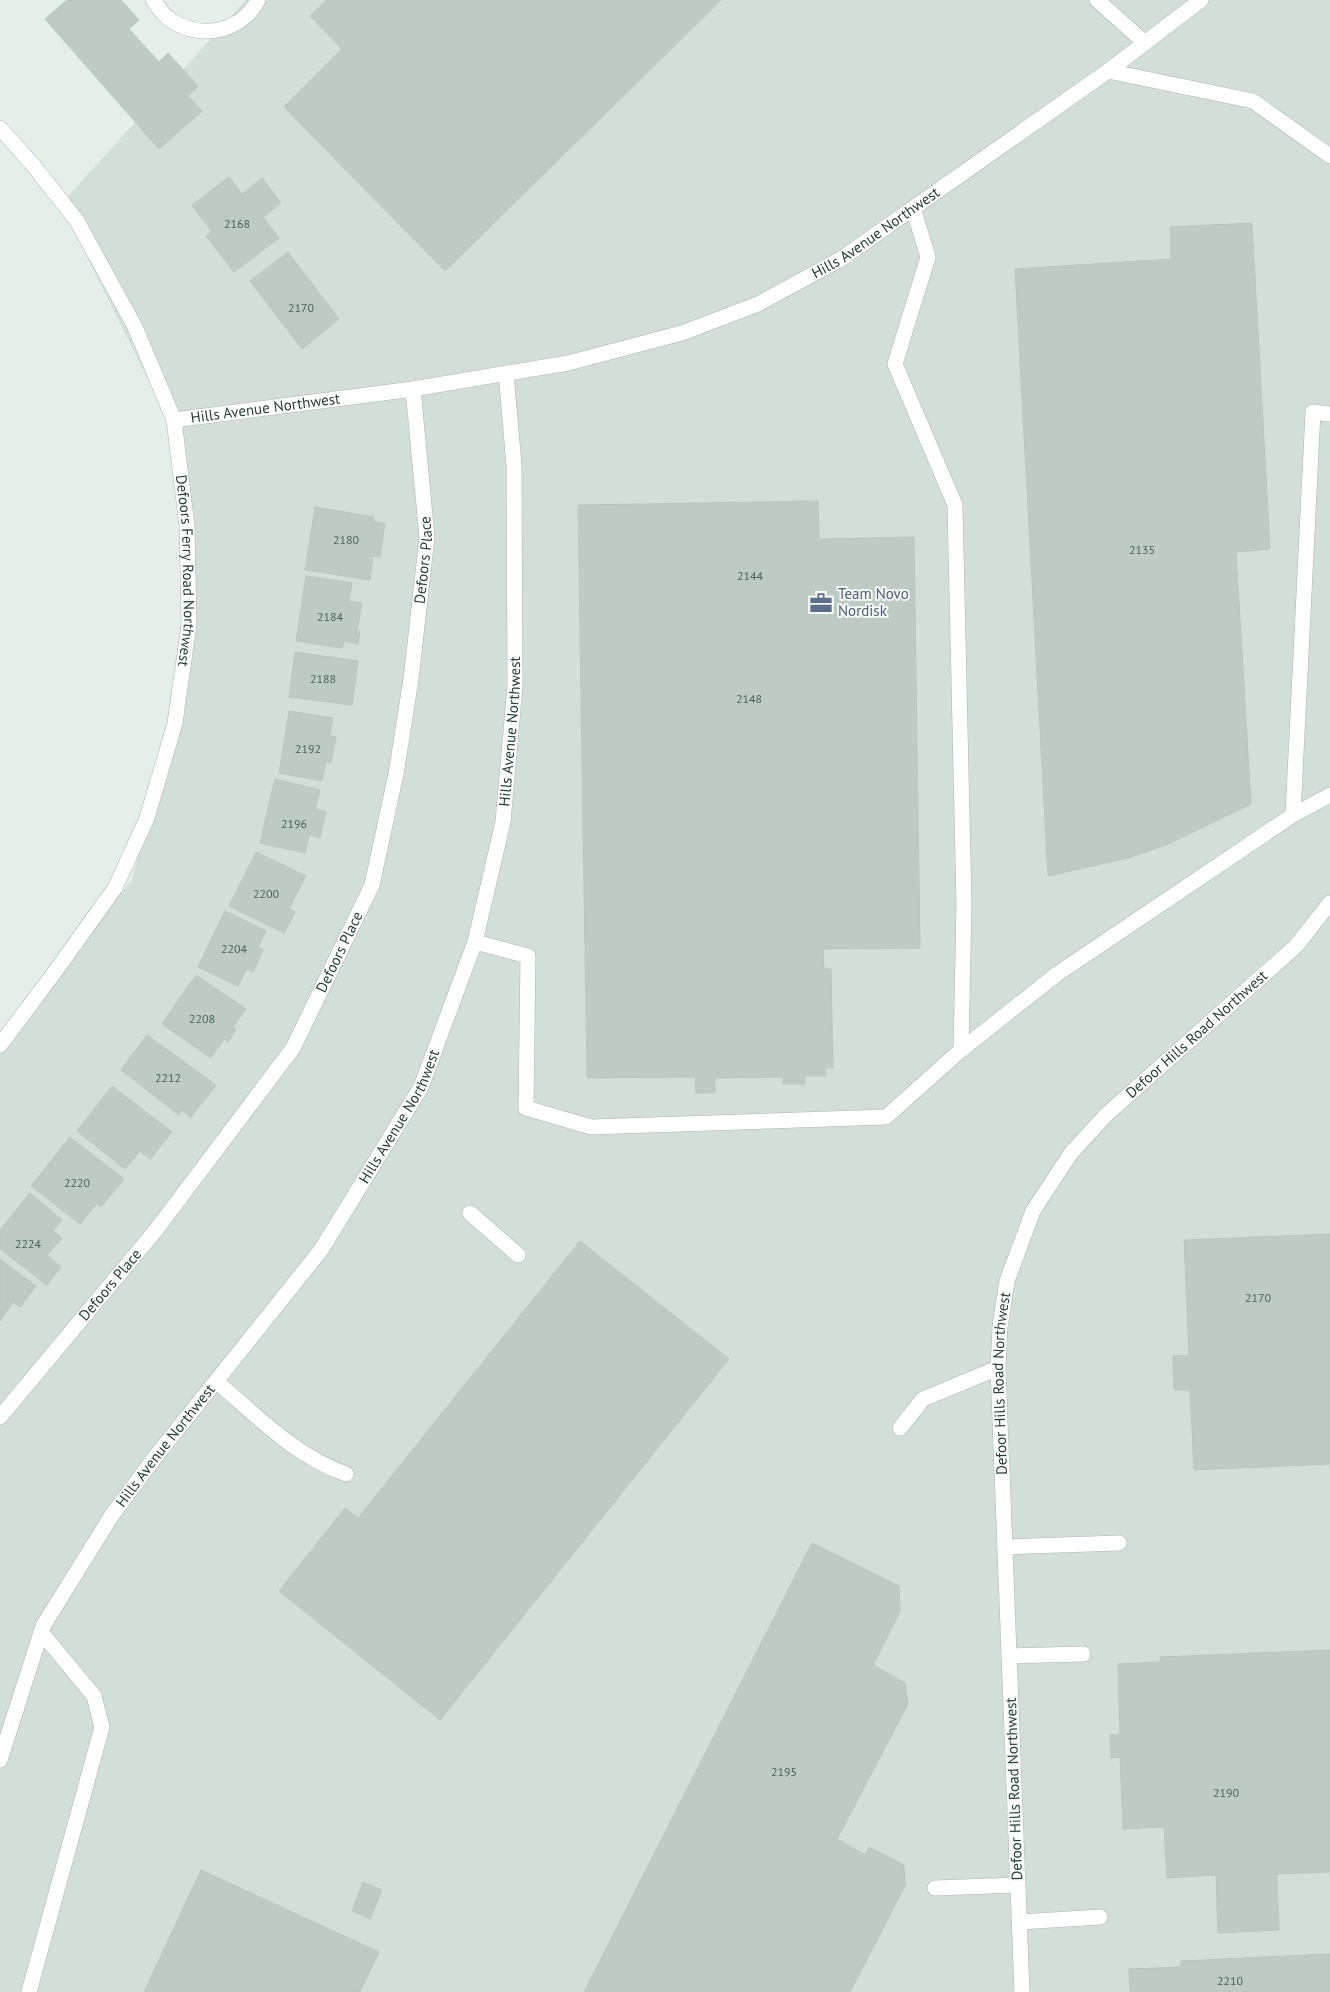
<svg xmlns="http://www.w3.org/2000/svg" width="1330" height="1992" viewBox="0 0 1330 1992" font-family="'PT Sans',sans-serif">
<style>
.built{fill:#d3ded7}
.building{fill:#bdcbc4;stroke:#b7c7bf}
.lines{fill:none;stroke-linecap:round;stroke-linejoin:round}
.minor-casing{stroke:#a7b6af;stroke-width:16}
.minor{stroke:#fff;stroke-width:15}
.labels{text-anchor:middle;stroke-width:4;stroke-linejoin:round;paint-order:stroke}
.number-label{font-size:12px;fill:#4a6258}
.street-label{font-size:15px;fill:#243f34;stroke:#f6faf7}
.service-label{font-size:15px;fill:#4e5e75;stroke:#f6faf7;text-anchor:start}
</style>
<rect width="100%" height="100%" fill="#e5eee9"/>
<path class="built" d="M 246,0 L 1330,0 L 1330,1992 L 0,1992 L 0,1039 L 132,880 L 186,670 L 178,440 L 61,204 Z"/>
<path class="building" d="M 67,0 L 121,0 L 139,20 L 129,29 L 159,62 L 168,53 L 198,86 L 188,96 L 202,111 L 159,149 L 45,19 Z
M 327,0 L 721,0 L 445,271 L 284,107 L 342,49 L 310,16 Z
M 229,177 L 242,194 L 262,178 L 281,203 L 263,217 L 279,238 L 234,272 L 206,236 L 212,232 L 192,205 Z
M 1252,223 L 1270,549 L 1236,552 L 1251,804 L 1168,844 L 1132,857 L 1048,876 L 1015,269 L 1171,259 L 1170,227 Z
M 288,252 L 339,319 L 302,349 L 250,281 Z
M 818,501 L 819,539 L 914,537 L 920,948 L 823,949 L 824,969 L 831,969 L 833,1068 L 825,1068 L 826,1076 L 805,1076 L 805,1084 L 783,1084 L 783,1077 L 715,1078 L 715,1093 L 696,1093 L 695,1077 L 587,1078 L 578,505 Z
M 315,507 L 374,517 L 373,521 L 385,524 L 380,557 L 373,556 L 370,580 L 305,570 Z
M 306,576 L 352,583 L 349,601 L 362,603 L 357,631 L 360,631 L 358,644 L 344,641 L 342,648 L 296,641 Z
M 295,652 L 358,661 L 352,705 L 289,697 Z
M 289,711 L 333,718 L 330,736 L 336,737 L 331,762 L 326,762 L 322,781 L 279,773 Z
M 275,779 L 320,790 L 315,809 L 326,812 L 320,838 L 309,835 L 305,853 L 260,843 Z
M 256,852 L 306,876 L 289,909 L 295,912 L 284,933 L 229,906 Z
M 225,911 L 266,931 L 258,947 L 263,950 L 253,972 L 246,969 L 238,986 L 198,967 Z
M 196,975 L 246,1009 L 233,1027 L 236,1030 L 228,1042 L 224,1039 L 211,1058 L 162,1024 Z
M 147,1035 L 216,1085 L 191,1117 L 182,1110 L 179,1115 L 121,1070 Z
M 112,1086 L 172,1132 L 150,1159 L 140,1151 L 125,1169 L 77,1131 Z
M 70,1137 L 124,1179 L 101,1207 L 97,1203 L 80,1224 L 31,1186 Z
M 30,1193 L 62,1220 L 53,1231 L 62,1238 L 47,1255 L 61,1267 L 47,1285 L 0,1249 L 0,1230 Z
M 1330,1234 L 1330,1464 L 1194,1470 L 1190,1390 L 1174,1390 L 1173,1356 L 1189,1355 L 1184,1240 Z
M 580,1241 L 729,1359 L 440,1720 L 279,1591 L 345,1508 L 358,1518 Z
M 0,1259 L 36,1286 L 20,1307 L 13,1302 L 0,1321 Z
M 812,1543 L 899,1586 L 900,1611 L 873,1665 L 905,1683 L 908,1704 L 837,1839 L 865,1855 L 869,1847 L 904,1865 L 905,1886 L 850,1992 L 584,1992 Z
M 1330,1650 L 1330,1872 L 1277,1874 L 1279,1930 L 1218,1933 L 1216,1875 L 1167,1878 L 1164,1827 L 1123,1829 L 1120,1757 L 1111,1758 L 1110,1735 L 1120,1735 L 1118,1664 L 1160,1662 L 1160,1657 Z
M 201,1870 L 379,1952 L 360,1992 L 144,1992 Z
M 363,1882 L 382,1890 L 370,1919 L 352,1911 Z
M 1330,1954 L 1330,1992 L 1130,1992 L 1129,1969 L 1181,1967 L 1181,1961 Z"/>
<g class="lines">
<defs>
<g id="minor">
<path d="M 153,0 C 158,6 162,14 168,18 C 197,41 241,33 258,0"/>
<path d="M 1097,0 L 1145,43"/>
<path d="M 1108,71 L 1253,101 L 1330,156"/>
<path id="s1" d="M 0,128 L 33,165 L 77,221 L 135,327 L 174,420 L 187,526 L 189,625 L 175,723 L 147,818 L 115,888 L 54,973 L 0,1045"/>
<path d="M 913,208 L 928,257 L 895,364 L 955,505 L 964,904 L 961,1050"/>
<path id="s2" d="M 174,420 L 413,389 L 568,363 L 682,333 L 758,304 L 841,259 L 1108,71 L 1201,0"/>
<path d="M 1293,815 L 1313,412 L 1330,414"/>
<path d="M 475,942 L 528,956 L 526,1108 L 591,1127 L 886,1117 L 961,1050 L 1057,974 L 1293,815 L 1330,795"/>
<path d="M 470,1213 L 518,1255"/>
<path d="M 217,1382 C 257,1416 295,1456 346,1474"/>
<path id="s3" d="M 0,1417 L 156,1230 L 293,1048 L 372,885 L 396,774 L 411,679 L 427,537 L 413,389"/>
<path d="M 900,1428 L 923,1399 L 998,1368"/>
<path d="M 1005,1547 L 1119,1543"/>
<path d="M 1009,1656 L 1083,1654"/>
<path id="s4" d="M 0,1760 L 43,1626 L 112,1515 L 156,1456 L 321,1250 L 421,1087 L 475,942 L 503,822 L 515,686 L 514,465 L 506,373"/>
<path d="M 935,1888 L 1018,1885"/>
<path d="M 1020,1922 L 1100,1917"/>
<path d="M 29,1992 L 102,1727 L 94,1696 L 41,1632"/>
<path id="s5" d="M 1022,1992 L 998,1368 L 1000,1327 L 1007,1281 L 1033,1211 L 1071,1153 L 1106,1115 L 1296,946 L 1330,903"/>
</g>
</defs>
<use href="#minor" class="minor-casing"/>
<use href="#minor" class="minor"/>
</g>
<defs>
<symbol id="office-bare" viewBox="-9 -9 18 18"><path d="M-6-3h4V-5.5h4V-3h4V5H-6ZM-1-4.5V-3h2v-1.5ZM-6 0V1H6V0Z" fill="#5c6f8a" stroke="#f6faf7" stroke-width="2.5" paint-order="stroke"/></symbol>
</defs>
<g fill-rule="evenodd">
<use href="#office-bare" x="805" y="587" width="32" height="32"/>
</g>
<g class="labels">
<g class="number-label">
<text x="237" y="228">2168</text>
<text x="301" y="312">2170</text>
<text x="346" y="544">2180</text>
<text x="1142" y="554">2135</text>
<text x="750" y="580">2144</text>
<text x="330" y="621">2184</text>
<text x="323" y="683">2188</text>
<text x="749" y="703">2148</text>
<text x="308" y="753">2192</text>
<text x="294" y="828">2196</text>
<text x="266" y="898">2200</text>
<text x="234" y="953">2204</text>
<text x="202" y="1023">2208</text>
<text x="168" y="1082">2212</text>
<text x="77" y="1187">2220</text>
<text x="28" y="1248">2224</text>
<text x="1258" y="1302">2170</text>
<text x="784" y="1776">2195</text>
<text x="1226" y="1797">2190</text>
<text x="1230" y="1985">2210</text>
</g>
<g class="street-label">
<text dy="5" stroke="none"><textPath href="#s2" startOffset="735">Hills Avenue Northwest</textPath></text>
<text dy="5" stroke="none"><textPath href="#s2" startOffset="92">Hills Avenue Northwest</textPath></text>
<text dy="5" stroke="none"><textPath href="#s3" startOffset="982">Defoors Place</textPath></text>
<text dy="5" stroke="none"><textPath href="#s1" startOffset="494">Defoors Ferry Road Northwest</textPath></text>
<text dy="5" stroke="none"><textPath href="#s4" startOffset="1169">Hills Avenue Northwest</textPath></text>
<text dy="5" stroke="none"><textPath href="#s3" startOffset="578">Defoors Place</textPath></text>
<text dy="5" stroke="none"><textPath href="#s5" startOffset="1029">Defoor Hills Road Northwest</textPath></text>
<text dy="5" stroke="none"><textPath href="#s4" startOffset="764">Hills Avenue Northwest</textPath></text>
<text dy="5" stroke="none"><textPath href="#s3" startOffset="172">Defoors Place</textPath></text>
<text dy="5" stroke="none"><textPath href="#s5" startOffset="609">Defoor Hills Road Northwest</textPath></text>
<text dy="5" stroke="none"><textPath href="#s4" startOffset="359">Hills Avenue Northwest</textPath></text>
<text transform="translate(1014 1789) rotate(-92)" y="5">Defoor Hills Road Northwest</text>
</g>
<g class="service-label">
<text x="838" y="599">Team Novo<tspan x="838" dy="17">Nordisk</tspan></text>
</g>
</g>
</svg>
